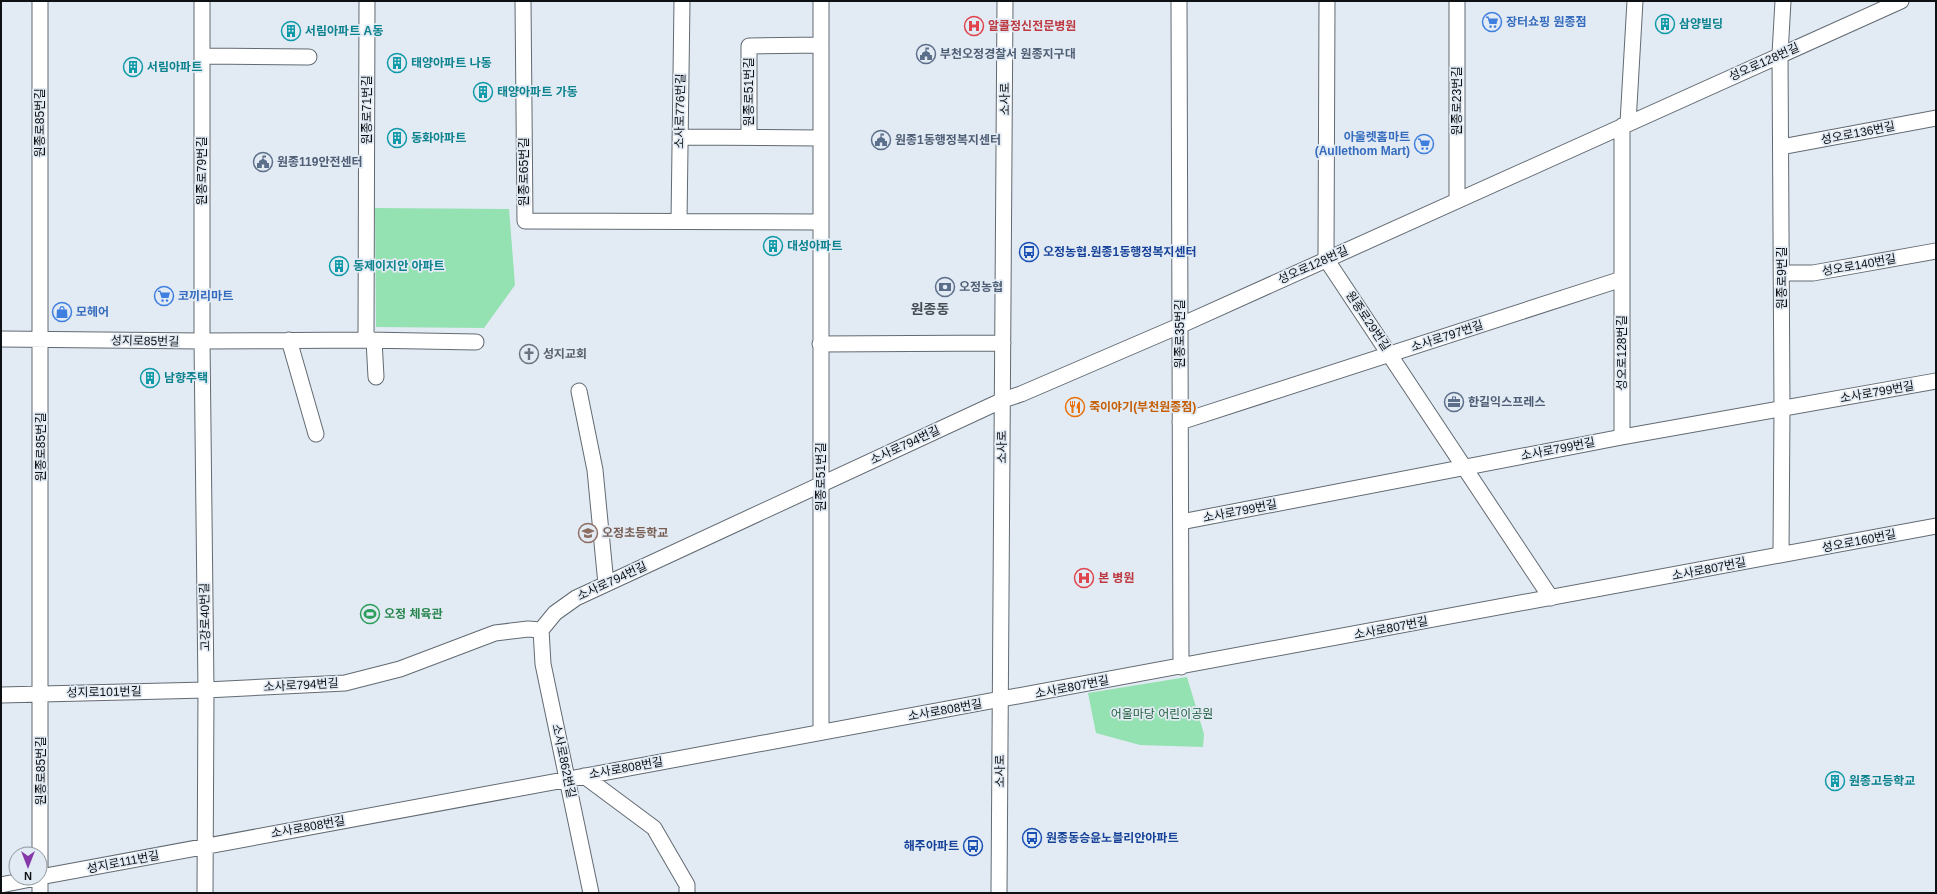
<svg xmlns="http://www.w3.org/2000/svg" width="1937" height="894" viewBox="0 0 1937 894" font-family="Arial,'Noto Sans KR',sans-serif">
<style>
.green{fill:#94e1b2}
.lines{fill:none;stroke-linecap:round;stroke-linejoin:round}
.minor-casing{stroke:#626a72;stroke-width:17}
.minor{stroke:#fff;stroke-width:15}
.labels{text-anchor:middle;stroke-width:3.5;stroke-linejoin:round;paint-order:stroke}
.shop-label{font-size:12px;font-weight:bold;fill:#366cbe;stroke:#e2eaf3;text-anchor:start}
.culture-label{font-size:12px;font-weight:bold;fill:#0d838f;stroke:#e2eaf3;text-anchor:start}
.health-label{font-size:12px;font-weight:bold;fill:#be3a42;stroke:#e2eaf3;text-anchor:start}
.service-label{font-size:12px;font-weight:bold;fill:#4e5e75;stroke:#e2eaf3;text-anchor:start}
.street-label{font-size:12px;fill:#0e1114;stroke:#e2eaf3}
.transit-label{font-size:12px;font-weight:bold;fill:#164399;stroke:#e2eaf3;text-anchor:start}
.worship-label{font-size:12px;font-weight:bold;fill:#5b616d;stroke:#e2eaf3;text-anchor:start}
.food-label{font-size:12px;font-weight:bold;fill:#c56008;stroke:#e2eaf3;text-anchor:start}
.education-label{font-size:12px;font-weight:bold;fill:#785e54;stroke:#e2eaf3;text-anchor:start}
.leisure-label{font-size:12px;font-weight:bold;fill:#27864d;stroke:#e2eaf3;text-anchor:start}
.park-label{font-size:12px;fill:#23603f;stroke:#e2eaf3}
.quarter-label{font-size:14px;font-weight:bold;fill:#444b53;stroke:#e2eaf3}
</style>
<rect width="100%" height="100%" fill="#e2eaf3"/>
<path class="green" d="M 375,208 L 509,209 L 515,285 L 484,328 L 376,327 Z
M 1187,677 L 1204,734 L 1203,747 L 1140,745 L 1096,733 L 1088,693 Z"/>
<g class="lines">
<defs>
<path id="minor" d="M 40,1 L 40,893
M 202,1 L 202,341 L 206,690 L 205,893
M 523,1 L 525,221 L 820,222
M 1179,1 L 1181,667
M 1327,1 L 1326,259 L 1551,598
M 1457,1 L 1457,200
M 202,56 L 309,57
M 1628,123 L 1635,1
M 1622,126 L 1622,437
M 680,137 L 820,138
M 749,137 L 749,46 L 821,45
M 1781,147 L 1936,118
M 679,221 L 682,1
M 1782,273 L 1813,273 L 1936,251
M 1,339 L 202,341 L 366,340 L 476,342
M 289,340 L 316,434
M 366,340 L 367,1
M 374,340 L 376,377
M 820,344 L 1003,343
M 579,391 L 595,470 L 606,584
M 1180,422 L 1622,279
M 1181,522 L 1622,437 L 1936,381
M 1781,555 L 1782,408 L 1780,54 L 1783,1
M 541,630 L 555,613 L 576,598 L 1003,400 L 1021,394 L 1179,326 L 1901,1
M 541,630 L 543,664 L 591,893
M 1,695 L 206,690 L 345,683 L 400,669 L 495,633 L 528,629 L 541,630
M 821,732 L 821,1
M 584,776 L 654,828 L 687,885 L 687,893
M 40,877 L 1936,526
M 1,885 L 36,878
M 999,893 L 1005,1"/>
</defs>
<use href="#minor" class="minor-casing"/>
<use href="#minor" class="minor"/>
</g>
<defs>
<symbol id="supermarket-ring" viewBox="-11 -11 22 22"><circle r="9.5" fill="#e2eaf3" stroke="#3f7fe0" stroke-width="1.5"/><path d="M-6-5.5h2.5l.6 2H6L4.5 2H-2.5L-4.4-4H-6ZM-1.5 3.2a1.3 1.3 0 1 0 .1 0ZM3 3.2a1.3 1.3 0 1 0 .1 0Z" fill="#3f7fe0"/></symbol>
<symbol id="building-ring" viewBox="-11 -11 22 22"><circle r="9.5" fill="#e2eaf3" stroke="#0f9aa8" stroke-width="1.5"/><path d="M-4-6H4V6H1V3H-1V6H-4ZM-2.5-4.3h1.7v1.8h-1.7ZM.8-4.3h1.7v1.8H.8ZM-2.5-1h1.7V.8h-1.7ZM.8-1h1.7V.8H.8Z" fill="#0f9aa8"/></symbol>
<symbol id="hospital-ring" viewBox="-11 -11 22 22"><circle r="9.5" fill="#e2eaf3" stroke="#e0444e" stroke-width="1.5"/><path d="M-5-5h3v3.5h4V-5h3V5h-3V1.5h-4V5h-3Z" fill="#e0444e"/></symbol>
<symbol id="civic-ring" viewBox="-11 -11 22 22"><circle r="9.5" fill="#e2eaf3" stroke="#5c6f8a" stroke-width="1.5"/><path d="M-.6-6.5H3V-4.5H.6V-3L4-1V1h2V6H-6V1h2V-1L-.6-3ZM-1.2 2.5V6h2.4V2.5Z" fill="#5c6f8a"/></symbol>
<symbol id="bus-ring" viewBox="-11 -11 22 22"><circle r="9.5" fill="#e2eaf3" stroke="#1a4fb4" stroke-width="1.5"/><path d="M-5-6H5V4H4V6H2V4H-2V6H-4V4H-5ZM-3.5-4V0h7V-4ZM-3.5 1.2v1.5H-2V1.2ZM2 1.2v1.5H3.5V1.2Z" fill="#1a4fb4"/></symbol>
<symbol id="bank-ring" viewBox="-11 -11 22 22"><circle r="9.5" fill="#e2eaf3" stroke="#5c6f8a" stroke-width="1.5"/><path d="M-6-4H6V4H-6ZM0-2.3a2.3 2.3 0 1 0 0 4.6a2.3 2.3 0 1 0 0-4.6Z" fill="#5c6f8a"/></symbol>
<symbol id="shop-ring" viewBox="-11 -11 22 22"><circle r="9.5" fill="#e2eaf3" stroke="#3f7fe0" stroke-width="1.5"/><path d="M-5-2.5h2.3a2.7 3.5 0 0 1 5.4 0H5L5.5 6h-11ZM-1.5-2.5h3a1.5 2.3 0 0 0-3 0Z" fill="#3f7fe0"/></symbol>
<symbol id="church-ring" viewBox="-11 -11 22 22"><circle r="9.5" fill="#e2eaf3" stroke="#6b7280" stroke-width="1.5"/><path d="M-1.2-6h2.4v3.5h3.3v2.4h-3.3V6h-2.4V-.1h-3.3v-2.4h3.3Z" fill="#6b7280"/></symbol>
<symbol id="office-ring" viewBox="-11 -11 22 22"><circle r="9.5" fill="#e2eaf3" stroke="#5c6f8a" stroke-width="1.5"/><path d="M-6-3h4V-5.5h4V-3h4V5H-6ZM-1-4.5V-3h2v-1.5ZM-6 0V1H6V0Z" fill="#5c6f8a"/></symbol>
<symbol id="restaurant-ring" viewBox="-11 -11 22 22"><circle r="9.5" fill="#e2eaf3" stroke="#e8710a" stroke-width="1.5"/><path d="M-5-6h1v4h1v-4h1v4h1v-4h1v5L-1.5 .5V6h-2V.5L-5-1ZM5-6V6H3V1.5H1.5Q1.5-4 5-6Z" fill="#e8710a"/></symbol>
<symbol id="school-ring" viewBox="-11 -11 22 22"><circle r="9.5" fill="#e2eaf3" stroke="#8d6e63" stroke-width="1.5"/><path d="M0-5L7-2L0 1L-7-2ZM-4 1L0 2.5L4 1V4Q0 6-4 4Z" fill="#8d6e63"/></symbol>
<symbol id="stadium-ring" viewBox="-11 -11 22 22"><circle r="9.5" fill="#e2eaf3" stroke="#2e9e5b" stroke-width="1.5"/><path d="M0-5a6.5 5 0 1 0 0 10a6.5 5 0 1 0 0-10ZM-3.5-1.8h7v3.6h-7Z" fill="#2e9e5b"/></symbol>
</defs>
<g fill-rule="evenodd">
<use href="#supermarket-ring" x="1481" y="11" width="22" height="22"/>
<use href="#building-ring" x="1654" y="13" width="22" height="22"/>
<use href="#hospital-ring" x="963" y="15" width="22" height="22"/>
<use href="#building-ring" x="280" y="20" width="22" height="22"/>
<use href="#civic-ring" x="915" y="43" width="22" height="22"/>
<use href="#building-ring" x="386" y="52" width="22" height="22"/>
<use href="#building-ring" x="122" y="56" width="22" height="22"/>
<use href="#building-ring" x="472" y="81" width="22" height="22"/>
<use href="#building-ring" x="386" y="127" width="22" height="22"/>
<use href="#civic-ring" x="870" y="129" width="22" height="22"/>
<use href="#supermarket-ring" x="1413" y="133" width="22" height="22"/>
<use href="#civic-ring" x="252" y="151" width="22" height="22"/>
<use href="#building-ring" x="762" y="235" width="22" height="22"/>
<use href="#bus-ring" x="1018" y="241" width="22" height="22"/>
<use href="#building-ring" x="328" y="255" width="22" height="22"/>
<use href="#bank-ring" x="934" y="276" width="22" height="22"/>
<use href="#supermarket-ring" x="153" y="285" width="22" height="22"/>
<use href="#shop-ring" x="51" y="301" width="22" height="22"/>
<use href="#church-ring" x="518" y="343" width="22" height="22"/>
<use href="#building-ring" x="139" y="367" width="22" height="22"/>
<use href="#office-ring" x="1443" y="391" width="22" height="22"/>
<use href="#restaurant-ring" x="1064" y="396" width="22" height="22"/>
<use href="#school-ring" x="577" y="522" width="22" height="22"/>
<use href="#hospital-ring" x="1073" y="567" width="22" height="22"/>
<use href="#stadium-ring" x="359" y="603" width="22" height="22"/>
<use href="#building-ring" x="1824" y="770" width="22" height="22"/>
<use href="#bus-ring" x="1021" y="827" width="22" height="22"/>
<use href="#bus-ring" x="962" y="835" width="22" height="22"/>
</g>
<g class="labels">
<g class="shop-label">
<text x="1506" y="26">장터쇼핑 원종점</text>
<text x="1410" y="141" text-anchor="end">아울렛홈마트<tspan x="1410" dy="14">(Aullethom Mart)</tspan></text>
<text x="178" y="300">코끼리마트</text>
<text x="76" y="316">모헤어</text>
</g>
<g class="culture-label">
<text x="1679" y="28">삼양빌딩</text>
<text x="305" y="35">서림아파트 A동</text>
<text x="411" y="67">태양아파트 나동</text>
<text x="147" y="71">서림아파트</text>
<text x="497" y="96">태양아파트 가동</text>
<text x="411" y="142">동화아파트</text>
<text x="787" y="250">대성아파트</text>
<text x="353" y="270">동제이지안 아파트</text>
<text x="164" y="382">남향주택</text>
<text x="1849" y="785">원종고등학교</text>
</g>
<g class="health-label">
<text x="988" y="30">알콜정신전문병원</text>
<text x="1098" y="582">본 병원</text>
</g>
<g class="service-label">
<text x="940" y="58">부천오정경찰서 원종지구대</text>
<text x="895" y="144">원종1동행정복지센터</text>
<text x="277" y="166">원종119안전센터</text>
<text x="959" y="291">오정농협</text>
<text x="1468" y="406">한길익스프레스</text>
</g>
<g class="street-label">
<text transform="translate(1764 62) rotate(-24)" y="4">성오로128번길</text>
<text transform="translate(749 92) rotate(-90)" y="4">원종로51번길</text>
<text transform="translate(1005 99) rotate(-90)" y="4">소사로</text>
<text transform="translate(1457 101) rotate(-90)" y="4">원종로23번길</text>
<text transform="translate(367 110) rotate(-90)" y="4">원종로71번길</text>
<text transform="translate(680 111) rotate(-89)" y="4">소사로776번길</text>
<text transform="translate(40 123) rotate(-90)" y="4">원종로85번길</text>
<text transform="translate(1858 133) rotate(-11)" y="4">성오로136번길</text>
<text transform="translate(202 171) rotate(-90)" y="4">원종로79번길</text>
<text transform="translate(524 172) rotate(-90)" y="4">원종로65번길</text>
<text transform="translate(1313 265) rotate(-24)" y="4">성오로128번길</text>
<text transform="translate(1859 265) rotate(-10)" y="4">성오로140번길</text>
<text transform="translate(1782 278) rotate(-90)" y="4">원종로9번길</text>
<text transform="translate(1368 321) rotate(56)" y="4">원종로29번길</text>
<text transform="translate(1180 334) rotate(-90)" y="4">원종로35번길</text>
<text transform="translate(1447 336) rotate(-18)" y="4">소사로797번길</text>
<text transform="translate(145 341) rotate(1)" y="4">성지로85번길</text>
<text transform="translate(1622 353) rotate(-90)" y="4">성오로128번길</text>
<text transform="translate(1877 392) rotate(-10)" y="4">소사로799번길</text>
<text transform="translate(905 445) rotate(-25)" y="4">소사로794번길</text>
<text transform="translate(41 447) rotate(-90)" y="4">원종로85번길</text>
<text transform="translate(1002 447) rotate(-90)" y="4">소사로</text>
<text transform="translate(1558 449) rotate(-11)" y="4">소사로799번길</text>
<text transform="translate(821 477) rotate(-90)" y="4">원종로51번길</text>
<text transform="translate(1240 511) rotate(-11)" y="4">소사로799번길</text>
<text transform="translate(1859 541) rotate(-11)" y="4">성오로160번길</text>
<text transform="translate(1709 569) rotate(-11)" y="4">소사로807번길</text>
<text transform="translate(612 581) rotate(-25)" y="4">소사로794번길</text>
<text transform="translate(205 617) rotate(-91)" y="4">고강로40번길</text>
<text transform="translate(1391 628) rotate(-11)" y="4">소사로807번길</text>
<text transform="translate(301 685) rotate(-3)" y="4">소사로794번길</text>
<text transform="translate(1072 687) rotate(-11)" y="4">소사로807번길</text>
<text transform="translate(104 692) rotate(-1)" y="4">성지로101번길</text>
<text transform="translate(945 710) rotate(-10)" y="4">소사로808번길</text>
<text transform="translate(564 761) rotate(78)" y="4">소사로862번길</text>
<text transform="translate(626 768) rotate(-10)" y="4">소사로808번길</text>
<text transform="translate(41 771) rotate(-90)" y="4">원종로85번길</text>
<text transform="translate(1000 771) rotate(-90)" y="4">소사로</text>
<text transform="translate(308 827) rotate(-10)" y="4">소사로808번길</text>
<text transform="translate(123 862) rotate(-11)" y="4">성지로111번길</text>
</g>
<g class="transit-label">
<text x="1043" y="256">오정농협.원종1동행정복지센터</text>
<text x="1046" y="842">원종동승윤노블리안아파트</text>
<text x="959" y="850" text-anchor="end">해주아파트</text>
</g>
<g class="worship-label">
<text x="543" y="358">성지교회</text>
</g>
<g class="food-label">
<text x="1089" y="411">죽이야기(부천원종점)</text>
</g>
<g class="education-label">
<text x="602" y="537">오정초등학교</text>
</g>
<g class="leisure-label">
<text x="384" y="618">오정 체육관</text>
</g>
<g class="park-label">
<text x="1162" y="718">어울마당 어린이공원</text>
</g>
<g class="quarter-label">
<text x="930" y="314">원종동</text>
</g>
</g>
<rect width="1937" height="894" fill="none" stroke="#0e1114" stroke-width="4"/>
<g transform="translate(28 866) rotate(180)"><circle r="19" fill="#e2eaf3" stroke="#8d939a"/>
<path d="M0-3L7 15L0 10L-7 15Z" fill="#8738a8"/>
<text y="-6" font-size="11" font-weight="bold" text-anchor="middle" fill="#0e1114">N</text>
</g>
</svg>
